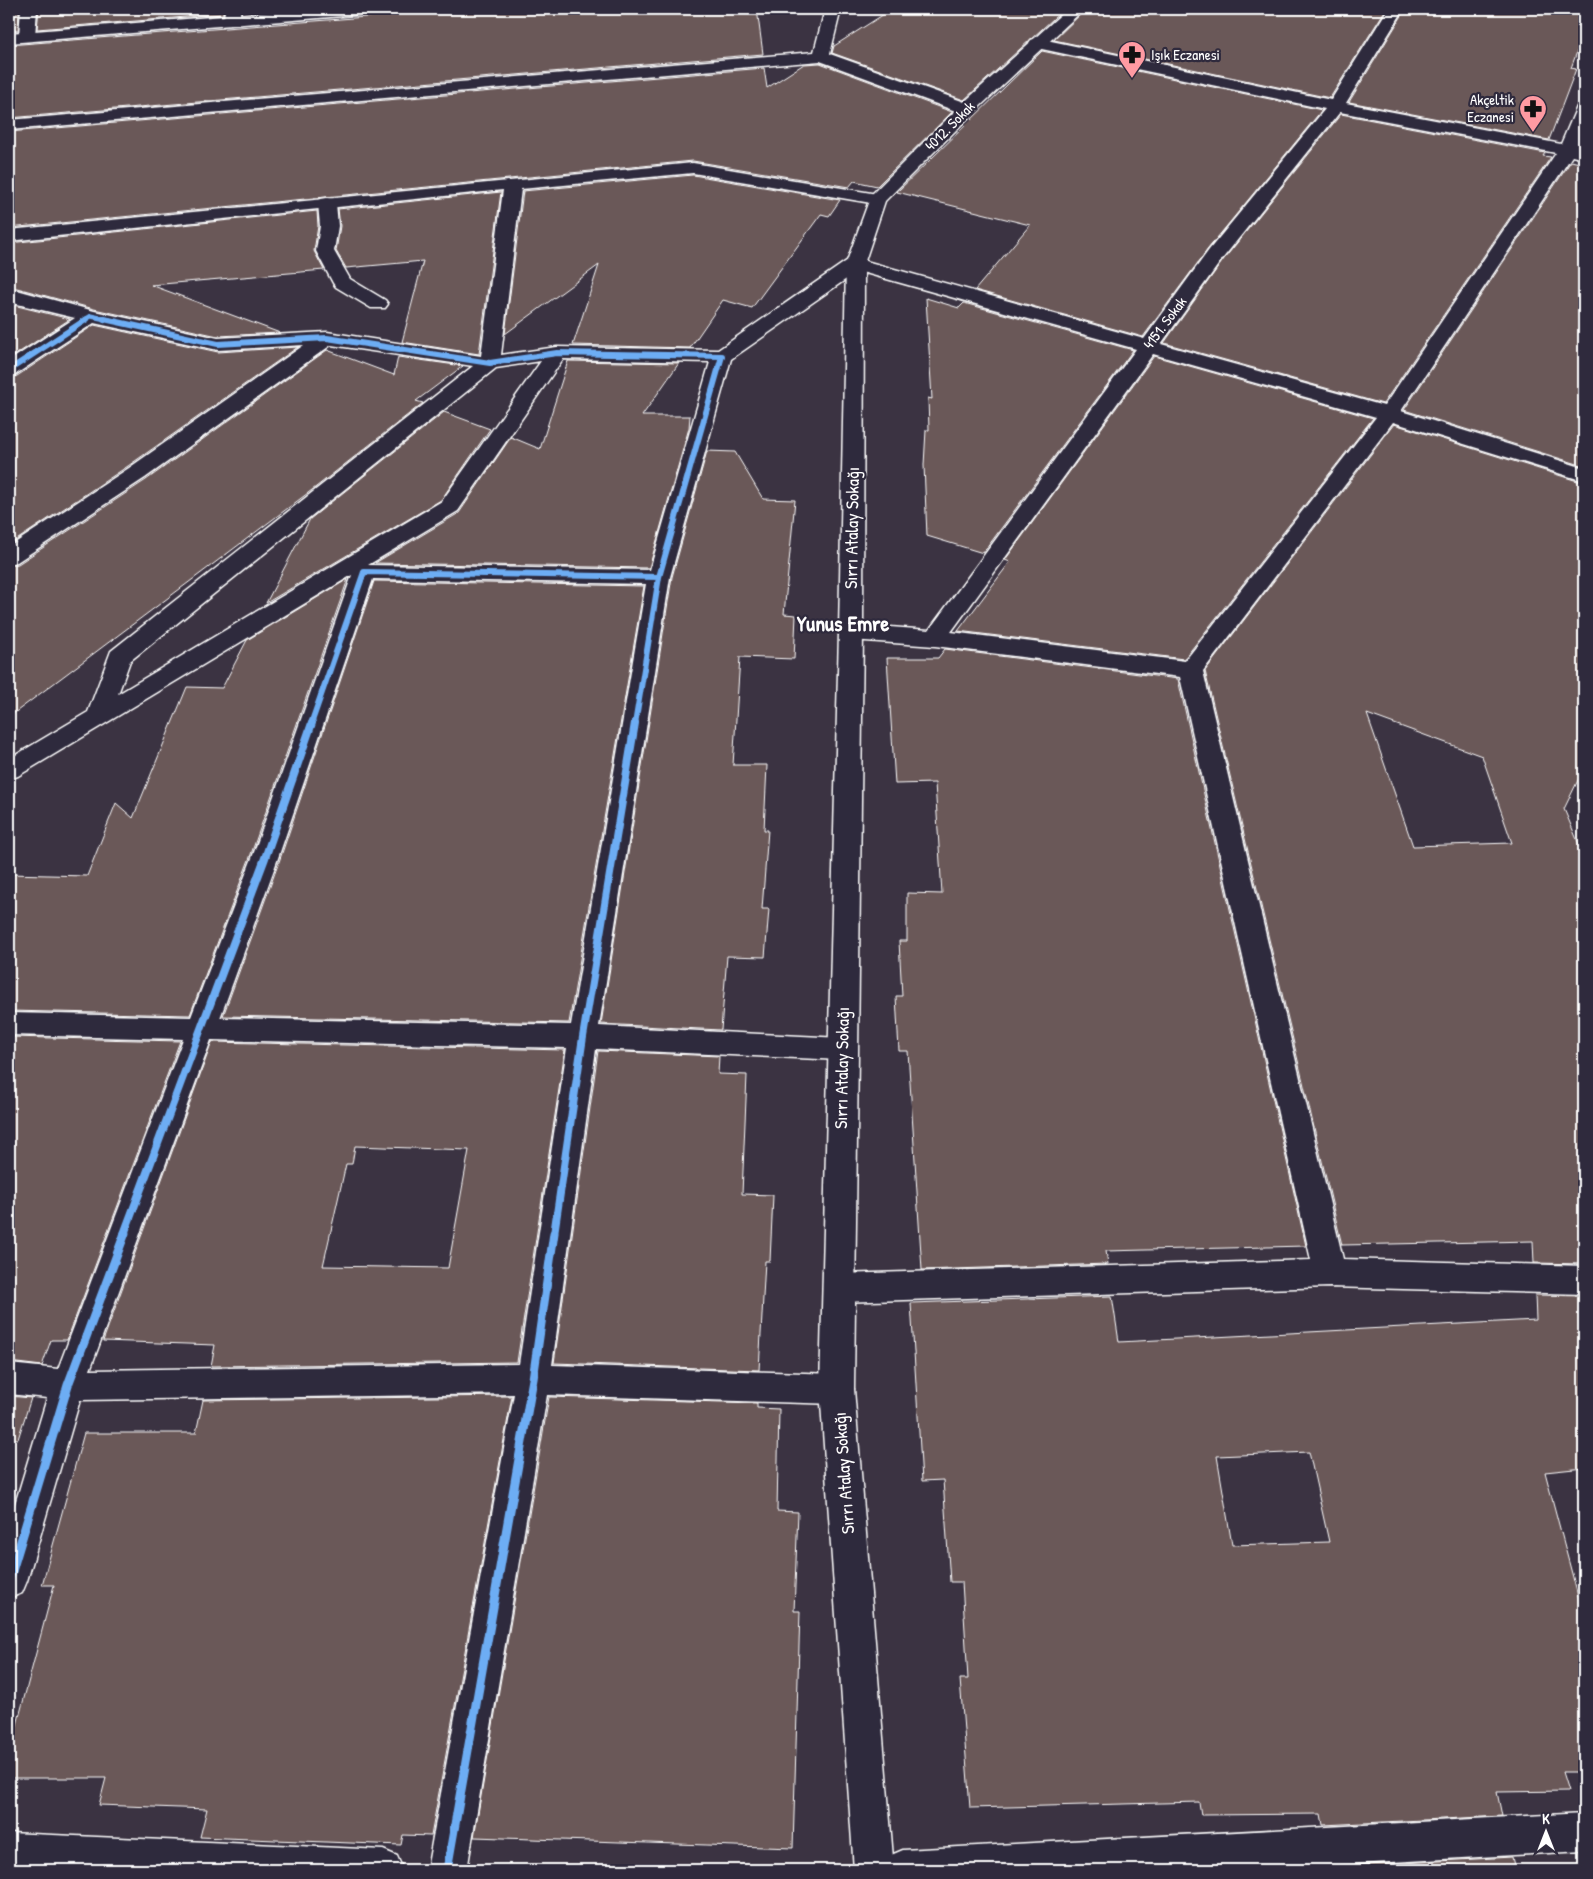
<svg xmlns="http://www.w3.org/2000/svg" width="1593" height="1879" viewBox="0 0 1593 1879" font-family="'Patrick Hand',sans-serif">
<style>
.building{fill:#6b5858;stroke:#fff;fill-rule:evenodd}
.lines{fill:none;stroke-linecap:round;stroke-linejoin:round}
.service-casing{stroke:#fff;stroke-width:3}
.minor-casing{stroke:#fff;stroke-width:3}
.tertiary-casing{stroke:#fff;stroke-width:3}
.secondary-casing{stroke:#fff;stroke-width:3}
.service{fill:#2f2a3d;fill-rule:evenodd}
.minor{fill:#2f2a3d;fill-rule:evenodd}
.tertiary{fill:#2f2a3d;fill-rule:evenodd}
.secondary{fill:#2f2a3d;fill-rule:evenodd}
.cycleway-far3-casing{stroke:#2f2a3d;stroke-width:7}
.cycleway-far2-casing{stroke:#2f2a3d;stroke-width:9}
.cycleway-far1-casing{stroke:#2f2a3d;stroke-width:11}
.cycleway-casing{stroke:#2f2a3d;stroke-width:12}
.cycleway-far3{stroke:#6dadf4;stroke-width:5}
.cycleway-far2{stroke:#6dadf4;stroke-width:6}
.cycleway-far1{stroke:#6dadf4;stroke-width:8}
.cycleway{stroke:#6dadf4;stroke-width:9}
.labels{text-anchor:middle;stroke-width:4.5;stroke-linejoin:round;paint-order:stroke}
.far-poi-label{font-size:15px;fill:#fff;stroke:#2f2a3d;text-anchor:start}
.far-street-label{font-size:15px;fill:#fff;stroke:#2f2a3d}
.street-label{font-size:18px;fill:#fff;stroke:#2f2a3d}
.district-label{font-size:22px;font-weight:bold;fill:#fff;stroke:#2f2a3d}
</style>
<rect width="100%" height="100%" fill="#3b3342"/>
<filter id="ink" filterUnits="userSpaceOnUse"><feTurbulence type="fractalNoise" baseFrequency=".02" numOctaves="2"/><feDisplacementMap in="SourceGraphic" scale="10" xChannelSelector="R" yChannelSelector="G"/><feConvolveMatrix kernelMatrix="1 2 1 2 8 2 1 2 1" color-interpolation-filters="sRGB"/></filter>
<g filter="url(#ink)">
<path class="building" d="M 9,9 L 19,9 L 18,30 L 9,31 Z
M 39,9 L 223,9 L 223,14 L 37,29 Z
M 468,9 L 757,9 L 763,54 L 9,118 L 9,45 Z
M 892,9 L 1064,9 L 964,100 L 832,53 L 834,46 Z
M 1086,9 L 1386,9 L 1330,98 L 1054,40 Z
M 1406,9 L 1584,9 L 1584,33 L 1571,68 L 1576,69 L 1549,140 L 1349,102 Z
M 1042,51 L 1322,110 L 1208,249 L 1143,337 L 975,290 L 1030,225 L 897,192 Z
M 820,63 L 952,112 L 877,186 L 854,181 L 849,187 L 693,161 L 9,228 L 9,132 L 764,68 L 767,88 L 804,64 Z
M 1341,114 L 1545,153 L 1543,156 L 1551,157 L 1383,404 L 1164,343 L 1224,259 Z
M 1571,161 L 1584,164 L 1584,466 L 1404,410 Z
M 693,175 L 840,200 L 829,216 L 821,214 L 752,308 L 723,300 L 690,348 L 573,345 L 599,265 L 505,334 L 523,191 Z
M 501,192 L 479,354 L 402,342 L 423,261 L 346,268 L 336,251 L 340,226 L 338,209 Z
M 317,211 L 318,226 L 314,251 L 324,270 L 151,285 L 280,333 L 218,336 L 94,309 L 17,288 L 9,288 L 9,243 Z
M 926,298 L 959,308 L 964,303 L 1133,350 L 983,553 L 927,536 L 924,465 L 926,430 L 929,430 L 928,398 L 932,399 Z
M 9,304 L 70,319 L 9,359 Z
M 94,325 L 218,352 L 298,347 L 128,466 L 9,545 L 9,378 L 17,376 Z
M 327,350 L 394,375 L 398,357 L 463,366 L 416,401 L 423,403 L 316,487 L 9,717 L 9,566 L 18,564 L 146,480 Z
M 1154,356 L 1373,418 L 1184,659 L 958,631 L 1010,562 L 1005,560 Z
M 568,361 L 679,363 L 642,416 L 690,416 L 689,428 L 649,568 L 375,563 L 459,513 L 511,437 L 540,449 Z
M 444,412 L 490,429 L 441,500 L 266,603 L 310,519 Z
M 1394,424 L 1584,483 L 1584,768 L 1564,809 L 1584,856 L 1584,1264 L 1534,1263 L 1533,1241 L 1342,1245 L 1205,671 ZM 1367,714 L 1482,756 L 1512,843 L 1413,846 Z
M 707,451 L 735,452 L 763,499 L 795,500 L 784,614 L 796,615 L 794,659 L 740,657 L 733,765 L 767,765 L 764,830 L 768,830 L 762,909 L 769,909 L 765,957 L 727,956 L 721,1030 L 601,1024 L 672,577 Z
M 348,579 L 250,857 L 190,1015 L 9,1011 L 9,874 L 87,876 L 116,803 L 133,818 L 187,687 L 222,688 L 247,640 Z
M 374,581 L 644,586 L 569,1023 L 223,1016 L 280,859 Z
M 945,649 L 1178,679 L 1306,1246 L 1106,1251 L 1108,1264 L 922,1270 L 908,1051 L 899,1051 L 896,996 L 902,996 L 899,941 L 907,941 L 907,893 L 942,894 L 935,783 L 895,784 L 887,658 L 938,658 Z
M 9,1037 L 180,1041 L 67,1340 L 51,1340 L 42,1366 L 9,1362 Z
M 212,1042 L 565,1050 L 517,1362 L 211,1366 L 215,1345 L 103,1341 ZM 355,1146 L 469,1150 L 448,1268 L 323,1266 L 346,1164 L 352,1164 Z
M 598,1051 L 719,1056 L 718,1074 L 747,1075 L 742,1194 L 773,1195 L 770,1261 L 765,1261 L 759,1370 L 554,1363 Z
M 1535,1295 L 1584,1296 L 1584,1468 L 1545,1472 L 1584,1619 L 1584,1772 L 1562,1772 L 1568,1791 L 1497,1792 L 1502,1816 L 1323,1825 L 1321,1814 L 1201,1815 L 1199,1802 L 970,1808 L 960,1679 L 968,1679 L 962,1582 L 950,1582 L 943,1480 L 922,1481 L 911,1303 L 1112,1296 L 1119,1342 L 1536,1320 ZM 1309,1452 L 1329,1542 L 1232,1545 L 1217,1456 Z
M 9,1396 L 31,1398 L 18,1439 L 9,1438 Z
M 512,1396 L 431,1836 L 403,1835 L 401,1845 L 200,1837 L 207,1809 L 99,1805 L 106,1778 L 9,1778 L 9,1755 L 54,1585 L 42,1585 L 84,1433 L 196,1433 L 203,1400 Z
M 549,1397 L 757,1403 L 757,1408 L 779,1409 L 777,1511 L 798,1512 L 794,1611 L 800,1611 L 793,1848 L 474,1837 Z
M 1512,1857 L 1515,1870 L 1330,1870 L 1330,1867 Z"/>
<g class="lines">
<defs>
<path id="service" d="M 327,198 L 333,199 L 336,203 L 338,226 L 334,251 L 350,279 L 385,300 L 388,304 L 385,308 L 371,308 L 336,287 L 333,283 L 316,251 L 320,226 L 318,203 L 321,199 Z"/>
<path id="minor" d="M 21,9 L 37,9 L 35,36 L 33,39 L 21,39 L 19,36 Z
M 225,9 L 241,9 L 238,24 L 226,24 L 224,21 Z
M 825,9 L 841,9 L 830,54 L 973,105 L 975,109 L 973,113 L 961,113 L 820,61 L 9,130 L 9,120 L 814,52 Z
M 1388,9 L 1404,9 L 1346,103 L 1561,144 L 1576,109 L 1578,105 L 1584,104 L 1584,129 L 1577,147 L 1584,149 L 1584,159 L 1572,156 L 1401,411 L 1584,468 L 1584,481 L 1393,422 L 1203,671 L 1343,1259 L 1584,1266 L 1584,1294 L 1330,1287 L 839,1302 L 828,1298 L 823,1288 L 828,1278 L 839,1274 L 1311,1260 L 1180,677 L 935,646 L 851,640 L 843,637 L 839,632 L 843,627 L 851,624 L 929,630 L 1136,349 L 858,271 L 731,359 L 670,577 L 599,1026 L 842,1038 L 852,1041 L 856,1049 L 852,1057 L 842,1060 L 596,1049 L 552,1365 L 837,1374 L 849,1378 L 854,1389 L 849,1400 L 837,1404 L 547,1395 L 467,1870 L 427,1870 L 514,1394 L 80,1400 L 27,1581 L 22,1593 L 9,1598 L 9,1524 L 47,1398 L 9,1394 L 9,1364 L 58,1369 L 183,1039 L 9,1035 L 9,1013 L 191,1017 L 252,858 L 352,575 L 18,776 L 9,779 L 9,759 L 88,712 L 111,651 L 473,366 L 331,345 L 145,478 L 17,562 L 9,564 L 9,547 L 129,468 L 304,345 L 218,350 L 94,323 L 16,374 L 9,376 L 9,361 L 75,318 L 9,302 L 9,290 L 17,290 L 94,311 L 218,338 L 327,332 L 481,356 L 503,190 L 9,241 L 9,230 L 693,163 L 877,194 L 883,195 L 886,199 L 883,203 L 877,204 L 693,173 L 521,189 L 501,355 L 557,347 L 718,350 L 848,260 L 855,258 L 1144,339 L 1209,250 L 1325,109 L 1037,48 L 1029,43 L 1031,40 L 1037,38 L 1331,100 ZM 1340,112 L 1556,153 L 1384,406 L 1161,344 L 1223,258 ZM 1153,354 L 1376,417 L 1185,661 L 951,632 ZM 563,359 L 710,362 L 650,570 L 368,565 L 458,511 ZM 541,361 L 442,501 L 118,694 L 130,661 L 496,368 ZM 373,579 L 646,584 L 571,1025 L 220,1018 L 278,858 ZM 211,1040 L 567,1048 L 519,1364 L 90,1370 Z
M 1584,1813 L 1584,1851 L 1249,1870 L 883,1870 L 889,1856 L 903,1850 Z
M 9,1833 L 383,1850 L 397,1856 L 403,1870 L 9,1870 Z"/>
<path id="tertiary" d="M 312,9 L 375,9 L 367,14 L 9,43 L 9,33 Z"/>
<path id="secondary" d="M 1067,9 L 1084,9 L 973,113 L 885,201 L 864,264 L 863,632 L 854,1389 L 894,1870 L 854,1870 L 820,1389 L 839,632 L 846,264 L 871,195 L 961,105 Z"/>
</defs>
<use href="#service" class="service-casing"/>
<use href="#minor" class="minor-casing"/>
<use href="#tertiary" class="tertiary-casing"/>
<use href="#secondary" class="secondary-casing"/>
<use href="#service" class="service"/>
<use href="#minor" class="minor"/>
<use href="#tertiary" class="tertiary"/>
<use href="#secondary" class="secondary"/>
<defs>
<path id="cycleway-far3" d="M 85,320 L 91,316 L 110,320"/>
<path id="cycleway-far2" d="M 104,319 L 218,344 L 327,338 L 490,363 L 557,353 L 722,356 L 659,577 L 364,572 L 311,724
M 9,370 L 87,319
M 635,724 L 659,577"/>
<path id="cycleway-far1" d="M 124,1234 L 265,858 L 312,723
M 554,1234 L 583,1037 L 635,723"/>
<path id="cycleway" d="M 9,1581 L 68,1385 L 125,1233
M 447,1870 L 533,1379 L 554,1233"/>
</defs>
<use href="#cycleway-far3" class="cycleway-far3-casing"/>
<use href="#cycleway-far2" class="cycleway-far2-casing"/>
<use href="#cycleway-far1" class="cycleway-far1-casing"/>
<use href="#cycleway" class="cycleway-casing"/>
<use href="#cycleway-far3" class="cycleway-far3"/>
<use href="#cycleway-far2" class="cycleway-far2"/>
<use href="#cycleway-far1" class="cycleway-far1"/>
<use href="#cycleway" class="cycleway"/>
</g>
</g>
<defs>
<symbol id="pharmacy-pin" viewBox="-11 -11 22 30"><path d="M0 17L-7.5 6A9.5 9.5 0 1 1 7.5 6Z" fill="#ff9aa2" stroke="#2f2a3d"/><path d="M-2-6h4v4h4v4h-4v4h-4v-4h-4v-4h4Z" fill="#111"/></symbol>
</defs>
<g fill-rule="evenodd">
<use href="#pharmacy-pin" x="1116" y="39" width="32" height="43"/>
<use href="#pharmacy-pin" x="1517" y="93" width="32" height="43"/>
</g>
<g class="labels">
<g class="far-poi-label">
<text x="1151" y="60">Işık Eczanesi</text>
<text x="1514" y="105" text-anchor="end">Akçeltik<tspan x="1514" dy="17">Eczanesi</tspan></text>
</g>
<g class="far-street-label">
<text transform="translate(950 126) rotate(-45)" y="5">4012. Sokak</text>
<text transform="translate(1165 323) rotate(-53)" y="5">4151. Sokak</text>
</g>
<g class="street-label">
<text transform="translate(852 528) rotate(-89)" y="6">Sırrı Atalay Sokağı</text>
<text transform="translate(842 1068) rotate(-89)" y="6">Sırrı Atalay Sokağı</text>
<text transform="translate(844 1473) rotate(-94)" y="6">Sırrı Atalay Sokağı</text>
</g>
<g class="district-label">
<text x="843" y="631">Yunus Emre</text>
</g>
</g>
<rect width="1593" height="1879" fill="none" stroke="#2f2a3d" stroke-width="30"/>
<rect x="15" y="15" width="1563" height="1849" fill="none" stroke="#fff" stroke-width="2" filter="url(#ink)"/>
<g transform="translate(1546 1832)" stroke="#2f2a3d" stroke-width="4" paint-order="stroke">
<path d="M0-4L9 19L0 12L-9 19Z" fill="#ffffff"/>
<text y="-8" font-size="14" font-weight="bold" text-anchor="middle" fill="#ffffff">K</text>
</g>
</svg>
